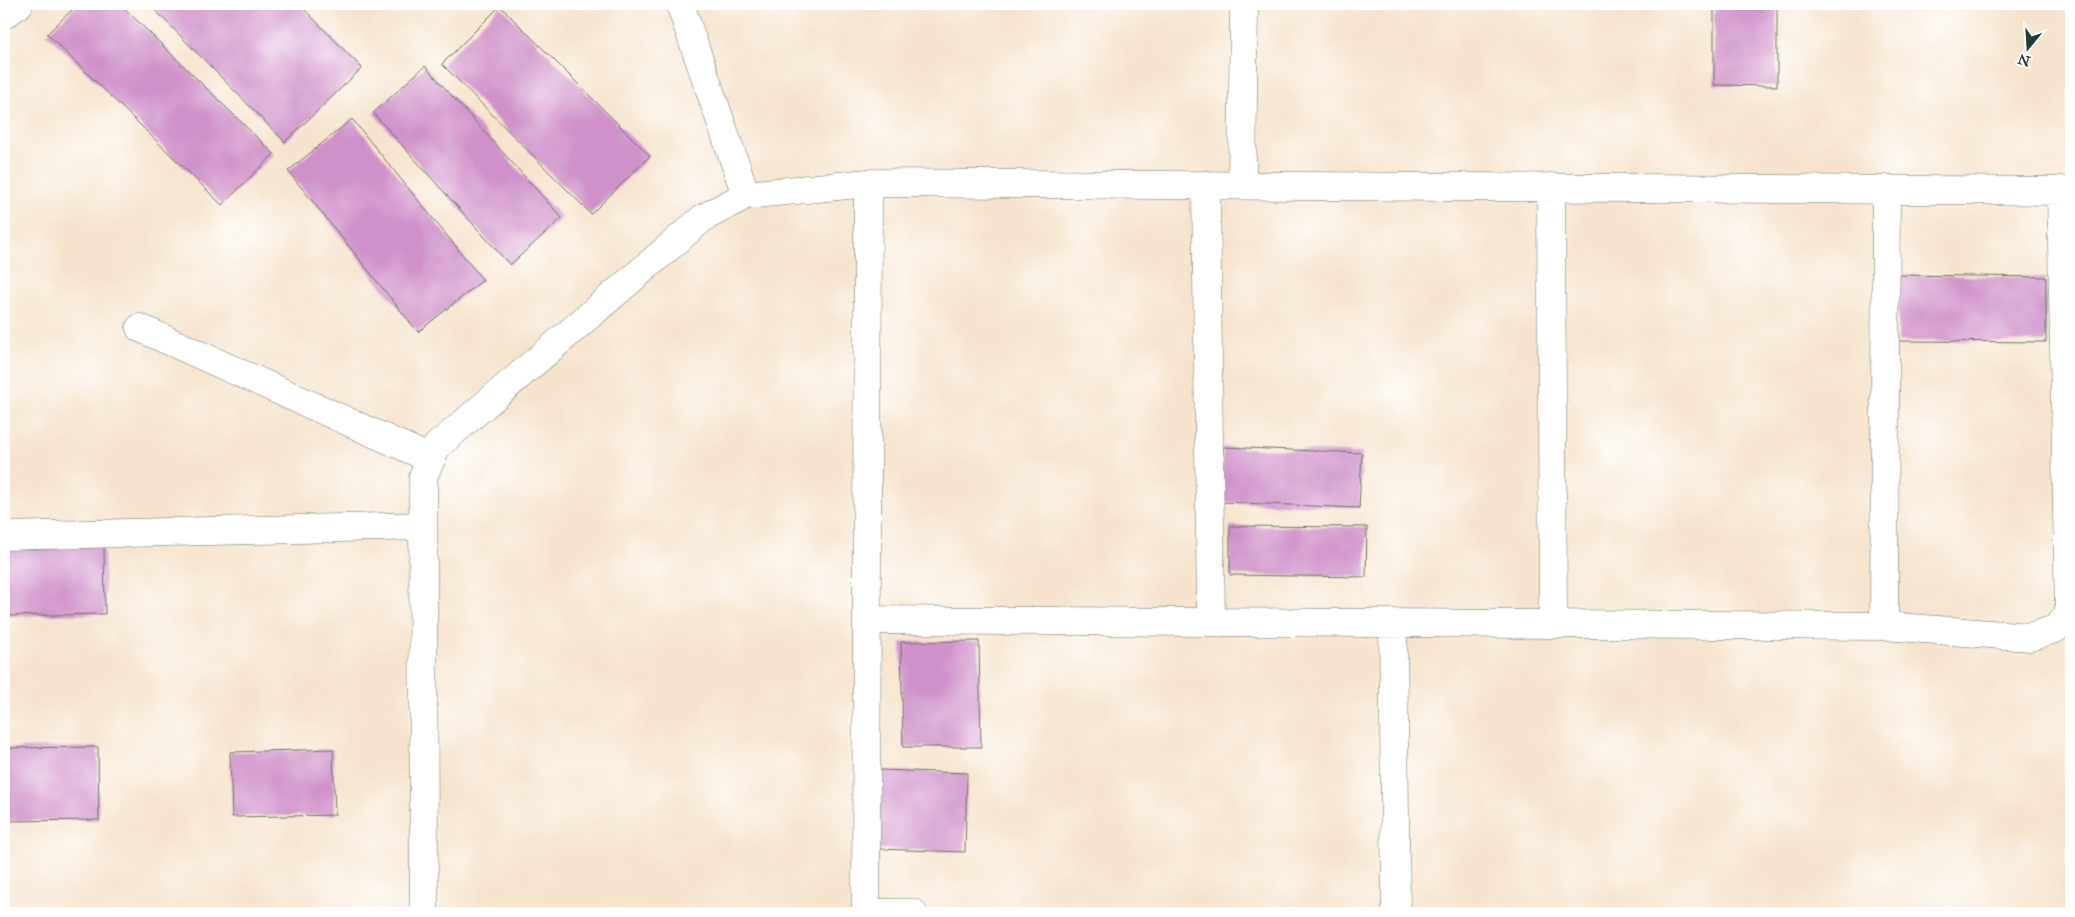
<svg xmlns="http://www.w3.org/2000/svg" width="2075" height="917" viewBox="0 0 2075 917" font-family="'IM FELL Great Primer',serif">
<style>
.building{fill:#cf91c8}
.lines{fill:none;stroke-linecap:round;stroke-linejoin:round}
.minor-casing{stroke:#6a776a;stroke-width:29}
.minor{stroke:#fff;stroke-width:28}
</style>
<rect width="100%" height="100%" fill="#fff"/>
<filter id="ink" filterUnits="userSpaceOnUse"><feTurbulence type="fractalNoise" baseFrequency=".02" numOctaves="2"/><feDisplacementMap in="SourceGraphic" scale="10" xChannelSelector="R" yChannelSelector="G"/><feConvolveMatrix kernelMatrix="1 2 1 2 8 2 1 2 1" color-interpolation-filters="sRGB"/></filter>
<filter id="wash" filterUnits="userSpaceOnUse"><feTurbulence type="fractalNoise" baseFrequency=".0096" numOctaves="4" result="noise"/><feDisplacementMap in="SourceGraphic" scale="20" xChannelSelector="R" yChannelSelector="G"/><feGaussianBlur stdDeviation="1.12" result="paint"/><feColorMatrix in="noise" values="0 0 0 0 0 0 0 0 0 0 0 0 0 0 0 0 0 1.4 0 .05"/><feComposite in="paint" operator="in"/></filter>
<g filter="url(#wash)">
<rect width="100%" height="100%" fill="#f6e4ce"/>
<g id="blocks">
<path class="building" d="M 78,4 L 120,4 L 274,154 L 222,205 L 47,34 Z
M 149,4 L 299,4 L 362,68 L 285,142 Z
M 1714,4 L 1777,4 L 1777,86 L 1714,85 Z
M 500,6 L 650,156 L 591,214 L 442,64 Z
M 425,66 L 562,218 L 510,265 L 373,113 Z
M 352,119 L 483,280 L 418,332 L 288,171 Z
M 1899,275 L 2046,277 L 2046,342 L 1898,341 Z
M 1223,447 L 1362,453 L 1359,508 L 1221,502 Z
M 1230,526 L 1367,527 L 1366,577 L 1230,575 Z
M 104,545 L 105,614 L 4,616 L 4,548 Z
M 979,641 L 981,747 L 903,747 L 901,642 Z
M 98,747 L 99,820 L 4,821 L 4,748 Z
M 333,749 L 335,815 L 232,817 L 230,752 Z
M 879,770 L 967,773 L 965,852 L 877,849 Z"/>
</g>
</g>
<g filter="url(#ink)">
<use href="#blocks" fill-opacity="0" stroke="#6a776a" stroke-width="1"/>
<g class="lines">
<defs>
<path id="minor" d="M 680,4 L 746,195
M 4,15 L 19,4
M 1206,185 L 1211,622
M 1242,185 L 1244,4
M 1551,187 L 1553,624
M 140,328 L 431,459
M 4,536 L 423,526
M 867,620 L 1884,626 L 2030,637 L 2055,629 L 2069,615 L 2061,190
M 1393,624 L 1396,913
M 1884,626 L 1886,189
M 424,913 L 423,477 L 437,446 L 703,218 L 746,195 L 868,183 L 2071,191
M 866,913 L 868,183
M 866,913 L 913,913"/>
</defs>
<use href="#minor" class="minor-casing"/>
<use href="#minor" class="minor"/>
</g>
</g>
<rect width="2075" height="917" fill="none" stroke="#fff" stroke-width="20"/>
<g transform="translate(2028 48) rotate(198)" stroke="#ffffff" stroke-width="4" paint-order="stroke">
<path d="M0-4L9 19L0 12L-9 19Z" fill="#1f3d34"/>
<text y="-8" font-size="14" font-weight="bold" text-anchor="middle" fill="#1f3d34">N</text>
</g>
</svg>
